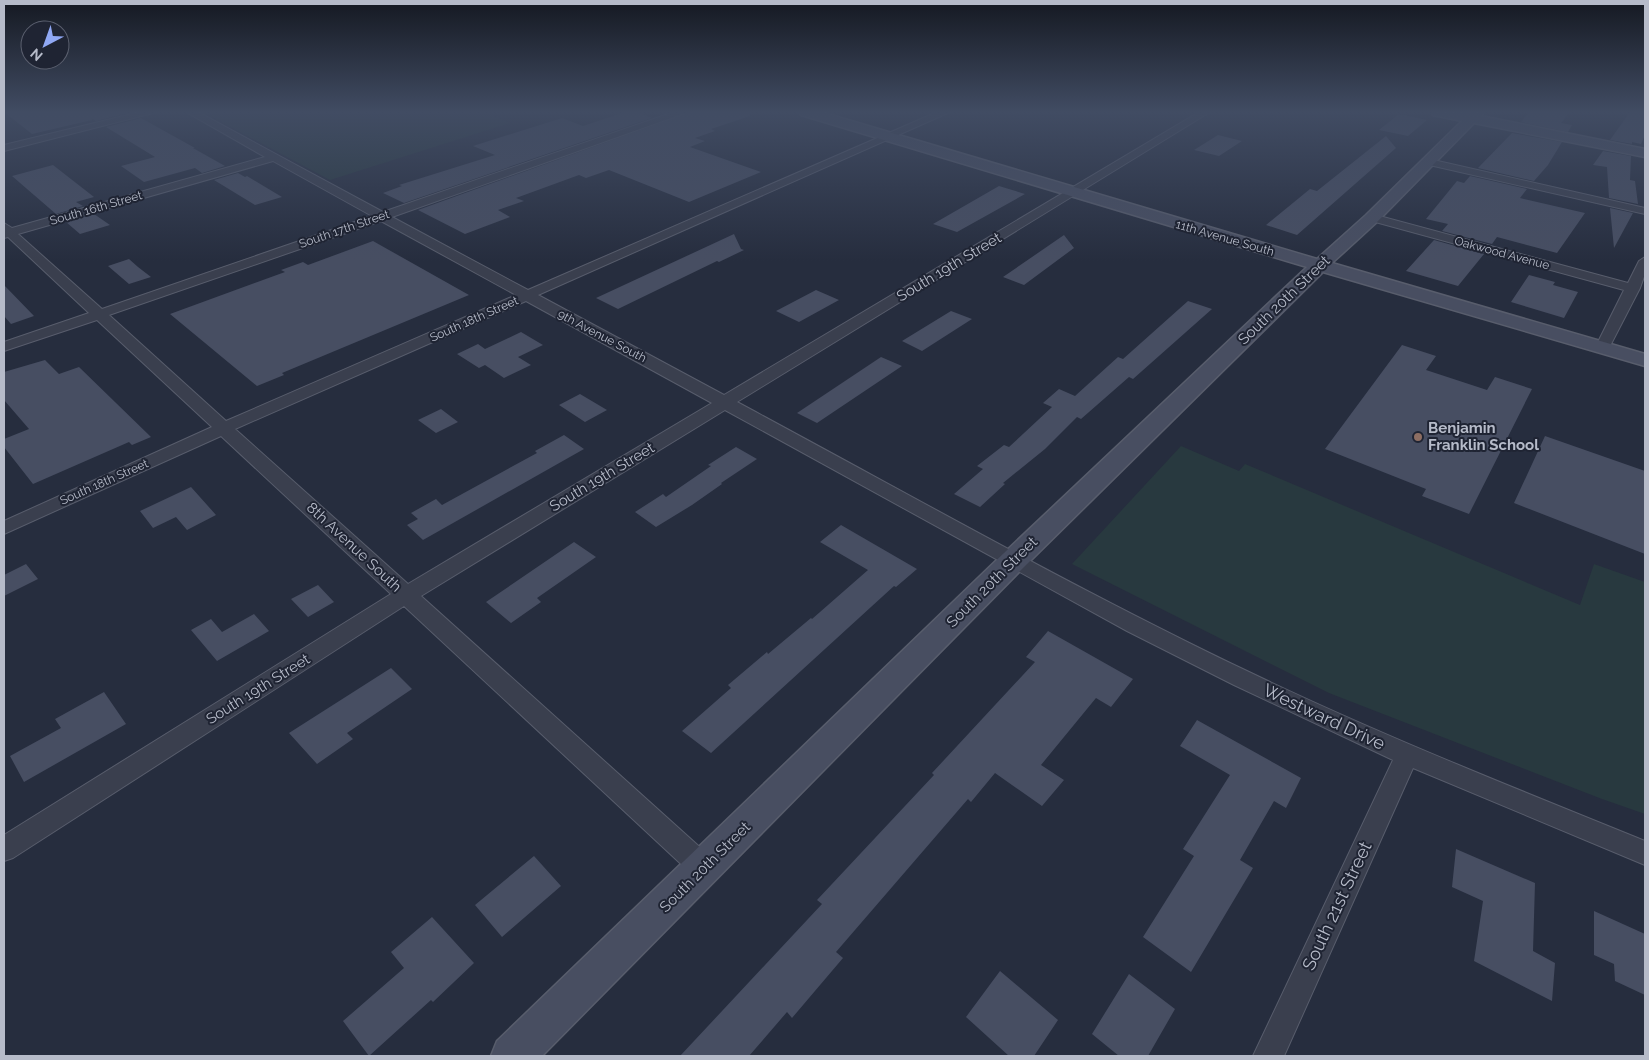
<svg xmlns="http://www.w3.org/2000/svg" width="1649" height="1060" viewBox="0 0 1649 1060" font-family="Raleway,sans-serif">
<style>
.green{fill:#28393f}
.building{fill:#474e62}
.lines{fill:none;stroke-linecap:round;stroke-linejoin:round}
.street-casing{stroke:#585d6c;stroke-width:2}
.secondary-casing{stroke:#585d6c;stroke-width:3}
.street{fill:#3a3f4e;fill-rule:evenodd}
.secondary{fill:#484e61;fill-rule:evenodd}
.education-dot{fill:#8d6e63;stroke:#1f2433;stroke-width:2}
.labels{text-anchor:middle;stroke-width:4;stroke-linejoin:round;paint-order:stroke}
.far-street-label{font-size:12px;fill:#b6bbc9;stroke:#1f2433}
.street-label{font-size:15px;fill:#b6bbc9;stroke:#1f2433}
.poi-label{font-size:15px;font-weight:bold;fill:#b6bbc9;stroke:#1f2433;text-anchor:start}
.near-street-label{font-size:18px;fill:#b6bbc9;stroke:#1f2433}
</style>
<rect width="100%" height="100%" fill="#262d3e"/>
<path class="green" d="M 203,112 L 484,112 L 510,123 L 330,180 Z
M 1181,446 L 1239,471 L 1245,464 L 1580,605 L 1594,564 L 1645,582 L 1645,814 L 1602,799 L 1329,693 L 1072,564 Z"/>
<path class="building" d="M 4,112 L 131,112 L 96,121 L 91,118 L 92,120 L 32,134 Z
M 625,112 L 637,112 L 652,118 L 404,203 L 383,193 L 402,186 L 399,185 L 495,155 L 473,146 L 562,118 L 583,126 Z
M 690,112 L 750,112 L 750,116 L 711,129 L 715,131 L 695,138 L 705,141 L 690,147 L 761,172 L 689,202 L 609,170 L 586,178 L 579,175 L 516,198 L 524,201 L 498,210 L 510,217 L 465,234 L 418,210 Z
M 1529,112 L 1570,112 L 1561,123 L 1572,125 L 1568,132 L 1521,122 Z
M 1630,112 L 1645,112 L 1645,135 L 1641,144 L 1632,142 L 1632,144 L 1610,140 Z
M 1399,114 L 1427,120 L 1408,136 L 1379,130 Z
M 141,118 L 195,148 L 193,148 L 225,166 L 202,173 L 195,168 L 144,182 L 121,166 L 155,157 L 106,127 Z
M 1512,133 L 1562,142 L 1548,165 L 1534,181 L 1478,168 Z
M 1218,135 L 1242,141 L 1219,156 L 1194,150 Z
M 1386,136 L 1396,148 L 1297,235 L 1266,225 L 1310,189 L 1317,191 Z
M 1603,151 L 1631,156 L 1630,180 L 1635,181 L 1638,204 L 1609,198 L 1607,167 L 1593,165 Z
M 53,165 L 94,197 L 76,202 L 83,206 L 56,214 L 12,176 Z
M 238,173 L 245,177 L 247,176 L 282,197 L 255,205 L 214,180 Z
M 1470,176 L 1527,189 L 1520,198 L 1585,213 L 1557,253 L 1497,237 L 1492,244 L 1442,231 L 1448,224 L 1426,219 L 1457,181 L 1464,183 Z
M 999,186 L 1025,194 L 957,232 L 933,224 Z
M 1610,208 L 1633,213 L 1614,248 Z
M 94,214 L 110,225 L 80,234 L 66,222 Z
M 734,234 L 741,249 L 744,250 L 719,262 L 717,261 L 618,309 L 596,298 Z
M 1064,235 L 1074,248 L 1024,285 L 1003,277 Z
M 1434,240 L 1484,254 L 1458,286 L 1406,271 Z
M 373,241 L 469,295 L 282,373 L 284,375 L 257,386 L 170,314 L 285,272 L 281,270 L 303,262 L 308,265 Z
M 129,259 L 138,267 L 151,277 L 129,284 L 108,266 Z
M 1529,275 L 1555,282 L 1553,285 L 1578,292 L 1564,318 L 1511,302 Z
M 4,285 L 34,316 L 11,324 L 4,316 Z
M 816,290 L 839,300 L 799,322 L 776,311 Z
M 1188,301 L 1212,309 L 1133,379 L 1129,377 L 1081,419 L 1077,417 L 1045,449 L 1003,483 L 1005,484 L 980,507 L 954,494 L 983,469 L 977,466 L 1004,445 L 1009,447 L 1052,407 L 1043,403 L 1059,389 L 1075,396 L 1118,357 L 1123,359 Z
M 951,311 L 972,319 L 922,351 L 902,341 Z
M 521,332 L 543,345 L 518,357 L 531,365 L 504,378 L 485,365 L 479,368 L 457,354 L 478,344 L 485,349 Z
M 1402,345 L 1436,356 L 1426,370 L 1487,390 L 1495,377 L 1532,389 L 1469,514 L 1422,496 L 1426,489 L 1325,449 Z
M 881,357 L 902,366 L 817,423 L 797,413 Z
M 45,360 L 59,374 L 79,367 L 151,437 L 132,445 L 129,442 L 33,484 L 4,447 L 4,439 L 29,429 L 4,400 L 4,372 Z
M 580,394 L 607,410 L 585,422 L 559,405 Z
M 441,409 L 458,422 L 436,433 L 418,420 Z
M 564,435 L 584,449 L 423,540 L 407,525 L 418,519 L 411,513 L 436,499 L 442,505 L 537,453 L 535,451 Z
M 1545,436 L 1645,471 L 1645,554 L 1514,503 Z
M 736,447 L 757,459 L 721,483 L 722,484 L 692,505 L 656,527 L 635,512 L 663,494 L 666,497 L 711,466 L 708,465 Z
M 191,487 L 216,515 L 187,530 L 176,517 L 153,528 L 140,511 Z
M 841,525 L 917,569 L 896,587 L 894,586 L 711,753 L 682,731 L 731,688 L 728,685 L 767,652 L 768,654 L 811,618 L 812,619 L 868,570 L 820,542 Z
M 574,542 L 596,557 L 537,598 L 541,602 L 511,623 L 486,602 Z
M 26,564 L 38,579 L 4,596 L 4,575 Z
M 318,585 L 334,602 L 308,617 L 291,599 Z
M 254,614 L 269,631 L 217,661 L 191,630 L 211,619 L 222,632 Z
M 1048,631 L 1133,679 L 1111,707 L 1096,698 L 1041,765 L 1064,780 L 1042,806 L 995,773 L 971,802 L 968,799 L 836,952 L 843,958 L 792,1018 L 787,1012 L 749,1056 L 680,1056 L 822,904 L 817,900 L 934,775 L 932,773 L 1035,662 L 1026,657 Z
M 391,668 L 412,689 L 347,733 L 353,739 L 317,764 L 289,733 Z
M 104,692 L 126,724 L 24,782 L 10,756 L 61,728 L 55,719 Z
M 1197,720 L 1301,778 L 1286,808 L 1274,801 L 1240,860 L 1253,868 L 1191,972 L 1143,937 L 1194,856 L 1183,849 L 1230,775 L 1180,746 Z
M 1456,849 L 1535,883 L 1533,951 L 1555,963 L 1552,1001 L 1474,961 L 1483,901 L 1452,887 Z
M 534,856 L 561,886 L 502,937 L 475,905 Z
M 1594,911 L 1645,934 L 1645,995 L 1615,981 L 1614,964 L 1594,955 Z
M 432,917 L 474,963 L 433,1002 L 431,1000 L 369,1056 L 343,1021 L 404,968 L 391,952 Z
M 1000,971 L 1058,1020 L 1034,1056 L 1009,1056 L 966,1017 Z
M 1129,974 L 1175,1009 L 1148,1056 L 1119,1056 L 1092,1034 Z"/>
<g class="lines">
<defs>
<path id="street" d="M 140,112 L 157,112 L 4,151 L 4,145 Z
M 186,112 L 198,112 L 383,212 L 674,112 L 688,112 L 392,217 L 528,290 L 937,112 L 950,112 L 538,295 L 724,395 L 1199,112 L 1210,112 L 737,402 C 907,493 1075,589 1249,672 C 1378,734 1512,787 1645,841 L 1645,865 L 1413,768 L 1284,1056 L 1253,1056 L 1393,760 L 1234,685 L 1127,631 L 725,410 L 421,596 L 713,859 L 717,868 L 713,877 L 704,881 L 695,877 L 404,606 L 13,858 L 4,861 L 4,835 L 391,594 L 221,436 L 4,534 L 4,521 L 212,427 L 97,320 L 4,351 L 4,342 L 89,313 L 8,237 L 4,238 L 4,223 L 12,228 L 265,157 ZM 273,161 L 372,216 L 102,309 L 18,234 ZM 381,221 L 516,295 L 226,421 L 109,315 ZM 526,301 L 712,403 L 408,584 L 235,429 Z
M 1429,159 L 1645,208 L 1645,214 L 1425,164 L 1424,162 L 1425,160 Z
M 1372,214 L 1628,283 L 1639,261 L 1645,257 L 1645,274 L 1640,288 L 1609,348 L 1607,351 L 1597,351 L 1595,348 L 1624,290 L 1368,220 L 1366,218 Z"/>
<path id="secondary" d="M 800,112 L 821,112 L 1317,259 L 1366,215 L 1462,121 L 1433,115 L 1432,112 L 1468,114 L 1484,112 L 1481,116 L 1645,149 L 1645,157 L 1474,123 L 1378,221 L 1332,263 L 1645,354 L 1645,366 L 1323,272 L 1024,567 L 542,1056 L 491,1056 L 497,1041 L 1004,553 L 1307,267 L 801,115 Z"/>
</defs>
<use href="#street" class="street-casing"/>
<use href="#secondary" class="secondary-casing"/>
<use href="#street" class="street"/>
<use href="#secondary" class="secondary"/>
</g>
<linearGradient id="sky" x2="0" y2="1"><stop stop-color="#151922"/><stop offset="0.43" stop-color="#414c63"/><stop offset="1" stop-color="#414c63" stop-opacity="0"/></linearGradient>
<rect width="1649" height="261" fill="url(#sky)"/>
<circle class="education-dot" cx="1418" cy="437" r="5"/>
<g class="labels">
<g class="far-street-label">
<text transform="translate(96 208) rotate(-16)" y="4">South 16th Street</text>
<text transform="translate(344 229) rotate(-19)" y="4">South 17th Street</text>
<text transform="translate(1225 238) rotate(16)" y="4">11th Avenue South</text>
<text transform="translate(1502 253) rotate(15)" y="4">Oakwood Avenue</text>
<text transform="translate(474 319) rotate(-24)" y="4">South 18th Street</text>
<text transform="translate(602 336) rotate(28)" y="4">9th Avenue South</text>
<text transform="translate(104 482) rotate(-24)" y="4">South 18th Street</text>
</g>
<g class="street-label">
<text transform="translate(949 267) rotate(-31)" y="5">South 19th Street</text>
<text transform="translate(1284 300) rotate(-44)" y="5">South 20th Street</text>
<text transform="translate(602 477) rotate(-31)" y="5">South 19th Street</text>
<text transform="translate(354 547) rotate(43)" y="5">8th Avenue South</text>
<text transform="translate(992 582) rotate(-45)" y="5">South 20th Street</text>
<text transform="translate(258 689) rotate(-32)" y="5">South 19th Street</text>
<text transform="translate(705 867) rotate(-45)" y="5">South 20th Street</text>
</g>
<g class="poi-label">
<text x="1428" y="433">Benjamin<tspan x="1428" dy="17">Franklin School</tspan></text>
</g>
<g class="near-street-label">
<text transform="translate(1324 717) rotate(25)" y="6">Westward Drive</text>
<text transform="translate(1337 906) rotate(-65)" y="6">South 21st Street</text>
</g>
</g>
<rect width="1649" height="1060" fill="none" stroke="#b6bbc9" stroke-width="10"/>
<g transform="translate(45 45) rotate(221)"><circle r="24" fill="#1f2433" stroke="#5b606f"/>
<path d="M0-4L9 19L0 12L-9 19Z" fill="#90a8f4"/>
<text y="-8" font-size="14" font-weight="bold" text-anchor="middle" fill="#b6bbc9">N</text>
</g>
</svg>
